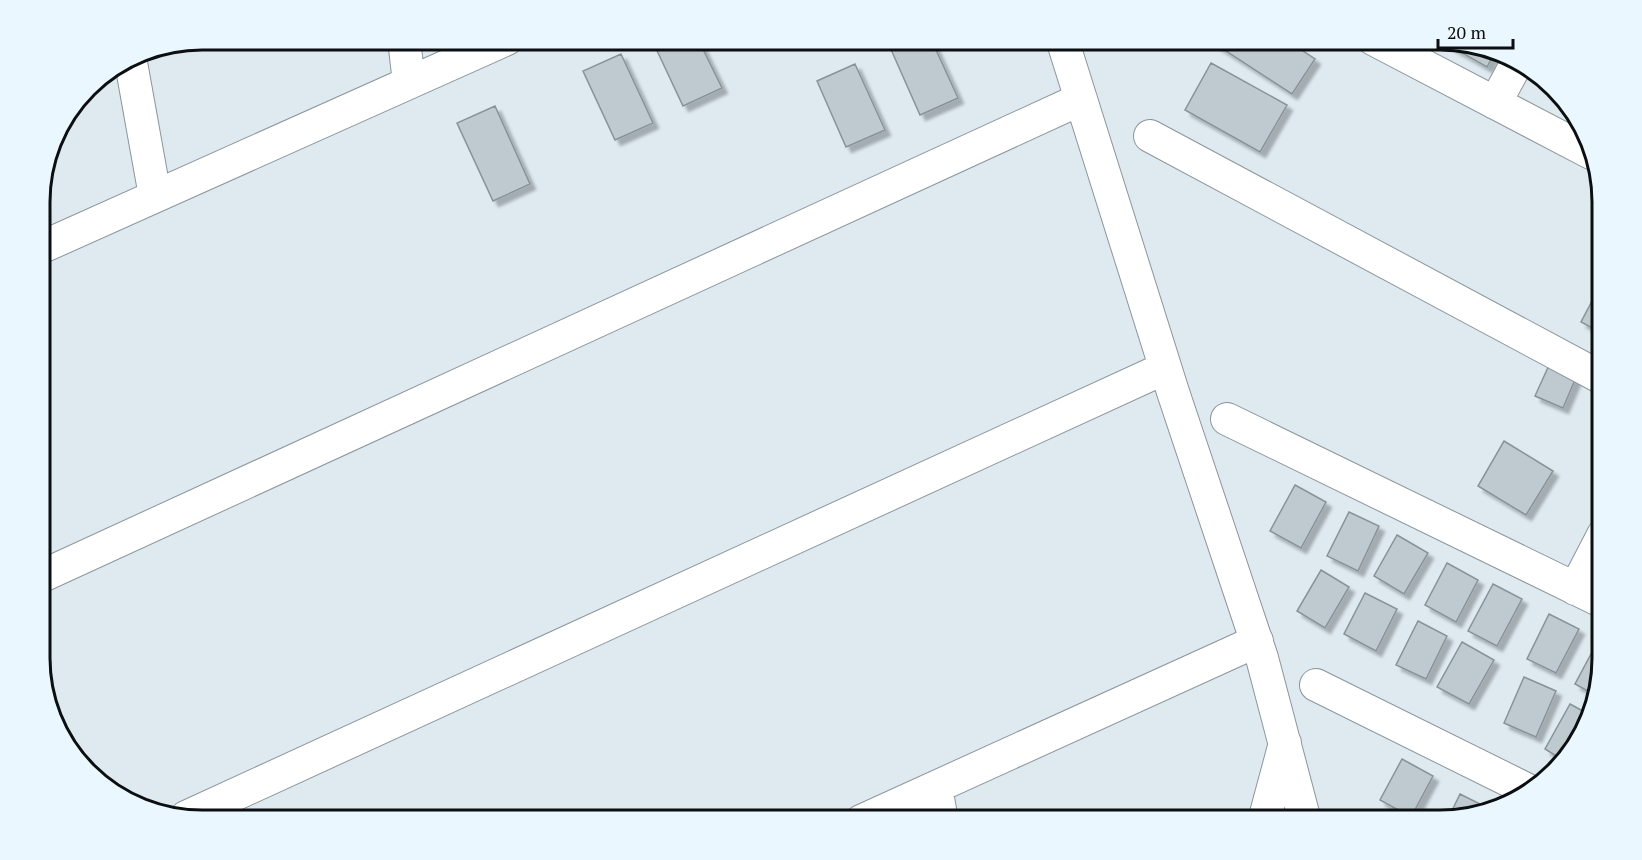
<svg xmlns="http://www.w3.org/2000/svg" width="1642" height="860" viewBox="0 0 1642 860" font-family="'PT Serif',serif">
<style>
.building{fill:#bfcad0;stroke:#889399;stroke-width:1.5;filter:url(#shadow)}
.lines{fill:none;stroke-linecap:round;stroke-linejoin:round}
.minor-casing{stroke:#8b969c;stroke-width:34}
.minor{stroke:#fff;stroke-width:32}
.rim{fill:none;stroke:#0b0f11;stroke-width:3}
</style>
<defs>
<filter id="shadow"><feDropShadow dx="5.5" dy="5.5" stdDeviation="1.5" flood-color="#0004"/></filter>
</defs>
<rect width="100%" height="100%" fill="#deeaf0"/>
<path class="building" d="M 698,39 L 722,88 L 683,106 L 652,40 Z
M 903,39 L 931,39 L 958,98 L 920,115 L 889,45 Z
M 1213,39 L 1285,39 L 1315,59 L 1292,94 L 1212,42 Z
M 1452,42 L 1495,52 L 1487,67 L 1450,46 Z
M 621,54 L 653,123 L 615,140 L 583,71 Z
M 1211,63 L 1287,105 L 1260,152 L 1185,110 Z
M 855,64 L 885,130 L 846,147 L 817,81 Z
M 495,106 L 530,184 L 493,201 L 457,123 Z
M 1602,282 L 1602,333 L 1581,322 Z
M 1550,363 L 1577,375 L 1563,408 L 1535,396 Z
M 1504,441 L 1553,471 L 1526,515 L 1478,486 Z
M 1295,485 L 1326,502 L 1301,548 L 1270,531 Z
M 1349,512 L 1379,526 L 1358,571 L 1327,556 Z
M 1397,535 L 1428,553 L 1404,594 L 1374,576 Z
M 1447,563 L 1478,580 L 1456,622 L 1425,605 Z
M 1321,570 L 1349,587 L 1325,628 L 1297,611 Z
M 1493,584 L 1522,599 L 1497,646 L 1468,631 Z
M 1365,593 L 1397,609 L 1376,651 L 1344,634 Z
M 1549,614 L 1579,629 L 1556,673 L 1527,659 Z
M 1418,621 L 1447,636 L 1426,679 L 1396,665 Z
M 1598,641 L 1603,643 L 1603,659 L 1595,695 L 1575,684 Z
M 1462,642 L 1494,660 L 1469,704 L 1437,687 Z
M 1524,677 L 1556,691 L 1536,737 L 1504,723 Z
M 1570,704 L 1590,715 L 1586,731 L 1561,759 L 1545,749 Z
M 1402,759 L 1433,776 L 1411,817 L 1380,800 Z
M 1460,794 L 1488,808 L 1447,821 Z"/>
<g class="lines">
<defs>
<path id="minor" d="M 404,39 L 409,83
M 1062,39 L 1173,392 L 1262,658 L 1305,821
M 1373,39 L 1591,153
M 130,57 L 155,196
M 1495,103 L 1518,61
M 1150,136 L 1602,378
M 40,248 L 507,39
M 1227,419 L 1603,602
M 40,577 L 1081,99
M 1575,589 L 1603,535
M 1316,685 L 1532,792
M 936,787 L 942,821
M 186,817 L 1165,368
M 861,821 L 1257,641
M 1264,821 L 1285,743"/>
</defs>
<use href="#minor" class="minor-casing"/>
<use href="#minor" class="minor"/>
</g>
<path d="M0 0H1642V860H0ZM202 50H1440A152 152 0 0 1 1592 202V658A152 152 0 0 1 1440 810H202A152 152 0 0 1 50 658V202A152 152 0 0 1 202 50Z" fill="#ebf7fe" fill-rule="evenodd"/>
<path class="rim" d="M202 50H1440A152 152 0 0 1 1592 202V658A152 152 0 0 1 1440 810H202A152 152 0 0 1 50 658V202A152 152 0 0 1 202 50Z"/>
<path d="M1438 39v9h75v-9" fill="none" stroke="#0b0f11" stroke-width="3"/>
<text x="1447" y="39" font-size="18" fill="#0b0f11" stroke="#ebf7fe" stroke-width="4.5" paint-order="stroke">20 m</text>
</svg>
